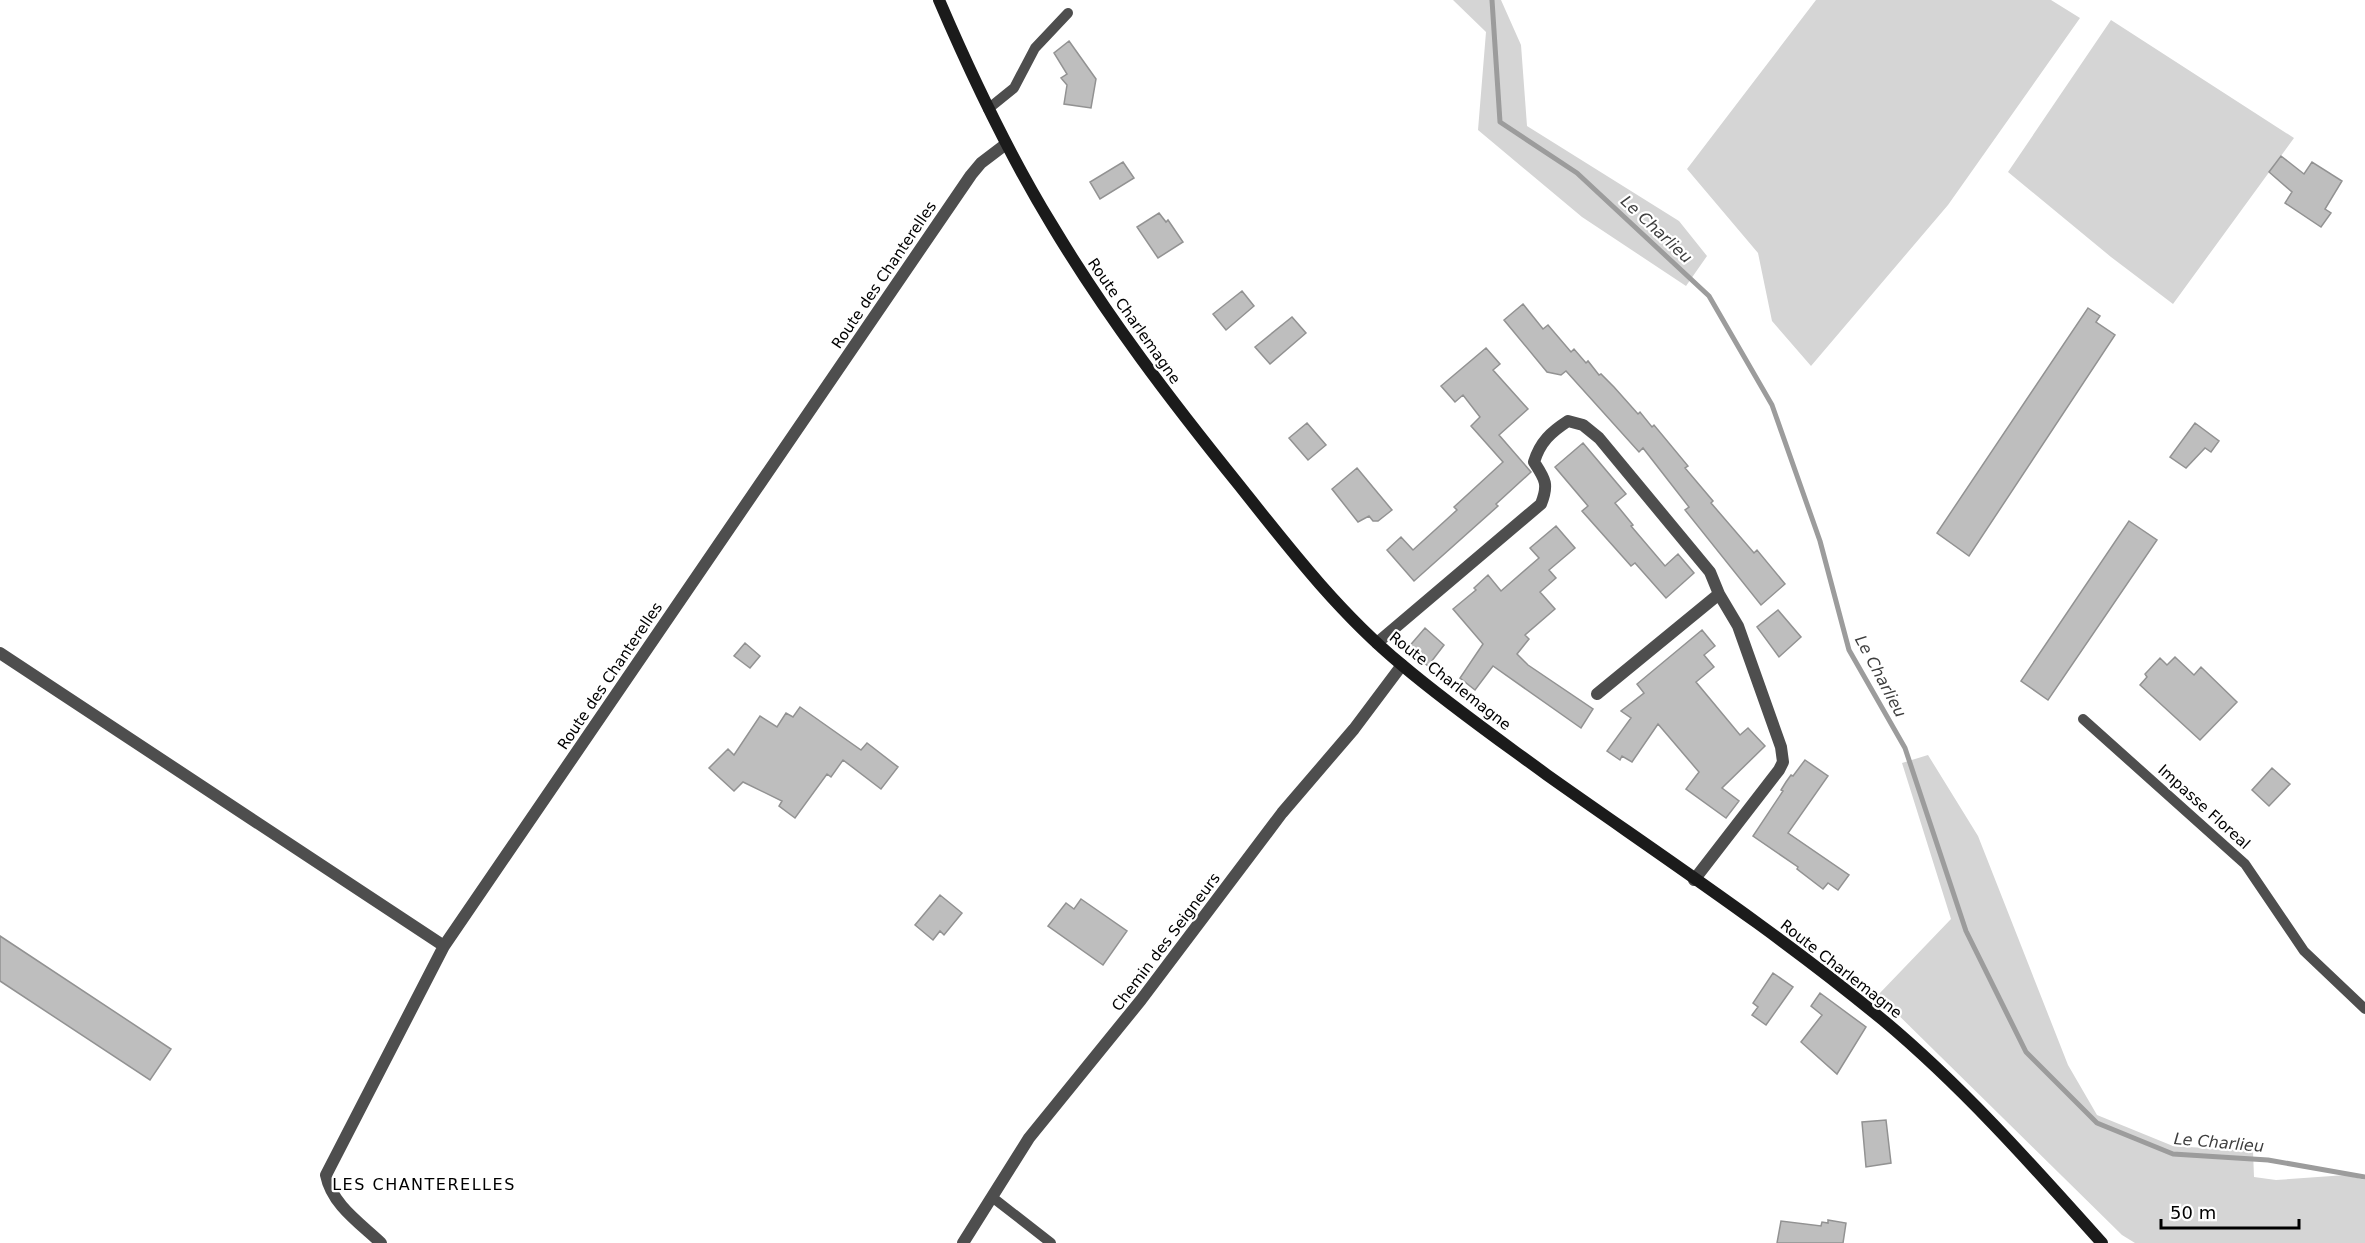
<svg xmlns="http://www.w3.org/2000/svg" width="2365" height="1243" viewBox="0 0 2365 1243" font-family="'DejaVu Sans',sans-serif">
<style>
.green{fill:#d5d5d5}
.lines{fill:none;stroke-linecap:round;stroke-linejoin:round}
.stream{stroke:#9c9c9c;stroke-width:5}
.building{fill:#bebebe;stroke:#929292;stroke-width:1.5}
.lane{stroke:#4e4e4e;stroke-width:10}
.street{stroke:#4e4e4e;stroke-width:12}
.secondary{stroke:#1b1b1b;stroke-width:12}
.labels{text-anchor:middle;stroke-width:4.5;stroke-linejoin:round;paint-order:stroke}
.street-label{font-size:15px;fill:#000;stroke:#fff}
.water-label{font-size:16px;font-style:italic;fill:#3d3d3d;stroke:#fff}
.neighbourhood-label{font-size:16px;letter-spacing:1.5px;fill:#000;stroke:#fff}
</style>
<rect width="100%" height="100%" fill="#fff"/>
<path class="green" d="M 1453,0 L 1501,0 L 1521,45 L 1527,126 L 1679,221 L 1707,256 L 1686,286 L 1582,217 L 1478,130 L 1486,32 Z
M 1816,0 L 2051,0 L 2080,18 L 1948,205 L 1811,366 L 1772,321 L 1758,253 L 1687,169 Z
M 2111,20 L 2294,138 L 2173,304 L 2111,257 L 2008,172 Z
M 1928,755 L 1978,836 L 2068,1065 L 2097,1115 L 2173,1146 L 2253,1151 L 2254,1177 L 2276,1180 L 2346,1175 L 2365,1180 L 2365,1243 L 2135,1243 L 2122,1235 L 1878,995 L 1951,919 L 1902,763 Z"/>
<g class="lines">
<path class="stream" d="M 1492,0 L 1500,122 L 1577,173 L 1709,296 L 1772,405 L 1820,541 L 1849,650 L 1905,748 L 1966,931 L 2026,1052 L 2097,1123 L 2173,1154 L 2268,1160 L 2365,1177"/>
</g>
<path class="building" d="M 1069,41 L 1096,79 L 1091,108 L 1064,104 L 1067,85 L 1061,78 L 1067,74 L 1054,53 Z
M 2281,156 L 2304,174 L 2312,162 L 2342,181 L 2325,209 L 2331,213 L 2321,227 L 2285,203 L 2292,192 L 2269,172 Z
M 1123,162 L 1134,178 L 1100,199 L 1090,182 Z
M 1159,213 L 1166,222 L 1168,220 L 1183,242 L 1158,258 L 1137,227 Z
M 1242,291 L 1254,306 L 1226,330 L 1213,314 Z
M 1523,304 L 1543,329 L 1548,325 L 1571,352 L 1574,349 L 1586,363 L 1588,361 L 1599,375 L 1601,374 L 1614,387 L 1638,414 L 1640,412 L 1652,427 L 1654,425 L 1688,466 L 1685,468 L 1713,501 L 1711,503 L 1754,553 L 1757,550 L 1785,584 L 1761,605 L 1685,510 L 1689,507 L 1643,448 L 1639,452 L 1566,371 L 1561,375 L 1547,372 L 1504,320 Z
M 2088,308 L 2100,316 L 2096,322 L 2115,335 L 1969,556 L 1937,533 Z
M 1292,317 L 1306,333 L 1270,364 L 1255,347 Z
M 1486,348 L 1500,364 L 1493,370 L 1528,409 L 1499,435 L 1531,472 L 1496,504 L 1498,506 L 1414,581 L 1387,550 L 1401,537 L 1413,550 L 1457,510 L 1454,507 L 1503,462 L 1471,426 L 1480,417 L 1463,395 L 1455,402 L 1441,386 Z
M 1307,423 L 1326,445 L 1308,460 L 1289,438 Z
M 2195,423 L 2219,441 L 2211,452 L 2205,448 L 2186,468 L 2170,457 Z
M 1583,443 L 1626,494 L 1615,503 L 1633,525 L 1631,526 L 1665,566 L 1678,554 L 1694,573 L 1666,598 L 1635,563 L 1631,566 L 1582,511 L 1588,506 L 1555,467 Z
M 1357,468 L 1392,510 L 1378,521 L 1373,521 L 1369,516 L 1358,522 L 1332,489 Z
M 2129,521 L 2157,540 L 2048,700 L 2021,681 Z
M 1556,526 L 1575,548 L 1549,570 L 1556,578 L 1540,592 L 1555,609 L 1525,635 L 1529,639 L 1517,654 L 1528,665 L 1593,709 L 1581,728 L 1493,666 L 1475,690 L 1460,678 L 1483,644 L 1453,609 L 1476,590 L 1474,588 L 1488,575 L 1501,591 L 1539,558 L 1530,548 Z
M 1778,610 L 1801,637 L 1779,657 L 1757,627 Z
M 1425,628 L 1444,645 L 1428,666 L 1407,649 Z
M 1702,630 L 1715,646 L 1704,655 L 1714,667 L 1696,682 L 1740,735 L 1748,728 L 1765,746 L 1722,788 L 1739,801 L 1726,818 L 1686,789 L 1699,772 L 1658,724 L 1632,762 L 1622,756 L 1620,760 L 1607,751 L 1631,718 L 1621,711 L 1644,693 L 1637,684 Z
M 745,643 L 760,656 L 750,668 L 734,656 Z
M 2175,657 L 2194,675 L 2201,667 L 2237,702 L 2200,740 L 2140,685 L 2147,677 L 2145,674 L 2160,658 L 2167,665 Z
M 800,707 L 861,750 L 867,743 L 898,767 L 881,789 L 843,760 L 831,777 L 827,774 L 795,818 L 779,806 L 782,801 L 743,782 L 734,791 L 709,768 L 728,749 L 734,755 L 760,716 L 777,727 L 786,713 L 793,717 Z
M 1805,760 L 1828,776 L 1788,833 L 1849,875 L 1838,890 L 1828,883 L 1823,889 L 1797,869 L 1798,867 L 1753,836 L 1783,791 L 1781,790 L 1786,782 L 1791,775 L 1793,776 Z
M 2272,768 L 2290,784 L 2269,806 L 2252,790 Z
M 940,895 L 962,913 L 944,935 L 940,931 L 933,940 L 915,925 Z
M 1081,899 L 1127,931 L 1103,965 L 1048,926 L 1066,903 L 1074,909 Z
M 0,936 L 171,1049 L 150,1080 L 0,981 Z
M 1773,973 L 1793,987 L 1766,1025 L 1752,1015 L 1758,1007 L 1753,1003 Z
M 1820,993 L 1866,1027 L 1837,1074 L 1801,1042 L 1822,1015 L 1811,1006 Z
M 1886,1120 L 1891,1163 L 1866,1167 L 1862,1122 Z
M 1828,1220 L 1846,1223 L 1843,1243 L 1777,1243 L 1781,1221 L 1821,1226 L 1822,1222 L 1828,1223 Z"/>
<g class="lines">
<path class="lane" d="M 988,109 L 1014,88 L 1035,48 L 1068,13
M 2083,719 L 2245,864 L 2304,951 L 2365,1009
M 992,1197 L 1051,1243"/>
<path class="street" d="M 1377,643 L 1541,504 C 1549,484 1545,479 1534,462 C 1540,442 1551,432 1568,421 L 1583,425 L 1599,438 L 1710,572 L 1719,594 L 1738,626 L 1781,747 L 1783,762 L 1779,770 L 1694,880
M 0,653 L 444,946
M 1597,694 L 1719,594
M 381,1243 C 360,1223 332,1205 326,1175 L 444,946 L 971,175 L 981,163 L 1006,144
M 963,1243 L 1029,1138 L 1141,1000 L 1282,813 L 1354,729 L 1402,665"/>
<path class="secondary" d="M 939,0 C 972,77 1008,153 1052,225 C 1107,317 1172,402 1239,485 C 1289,548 1339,613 1402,665 C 1448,704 1498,739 1547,775 C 1660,855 1777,932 1883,1020 C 1963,1087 2033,1166 2102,1243"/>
</g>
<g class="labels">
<g class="street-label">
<text transform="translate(884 275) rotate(-56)" y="5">Route des Chanterelles</text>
<text transform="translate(1134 321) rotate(55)" y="5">Route Charlemagne</text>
<text transform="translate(610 676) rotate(-56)" y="5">Route des Chanterelles</text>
<text transform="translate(1450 681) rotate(38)" y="5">Route Charlemagne</text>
<text transform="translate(2204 807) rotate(42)" y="5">Impasse Floreal</text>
<text transform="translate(1166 942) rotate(-53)" y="5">Chemin des Seigneurs</text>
<text transform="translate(1841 969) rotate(38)" y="5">Route Charlemagne</text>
</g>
<g class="water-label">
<text transform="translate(1657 229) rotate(43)" y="6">Le Charlieu</text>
<text transform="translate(1881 676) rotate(62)" y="6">Le Charlieu</text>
<text transform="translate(2219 1142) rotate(5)" y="6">Le Charlieu</text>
</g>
<g class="neighbourhood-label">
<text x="424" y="1190">LES CHANTERELLES</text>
</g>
</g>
<path d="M2161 1219v9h138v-9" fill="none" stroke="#000000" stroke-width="3"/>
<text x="2170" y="1219" font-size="18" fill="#000000" stroke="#ffffff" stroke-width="4.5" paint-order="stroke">50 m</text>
</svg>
